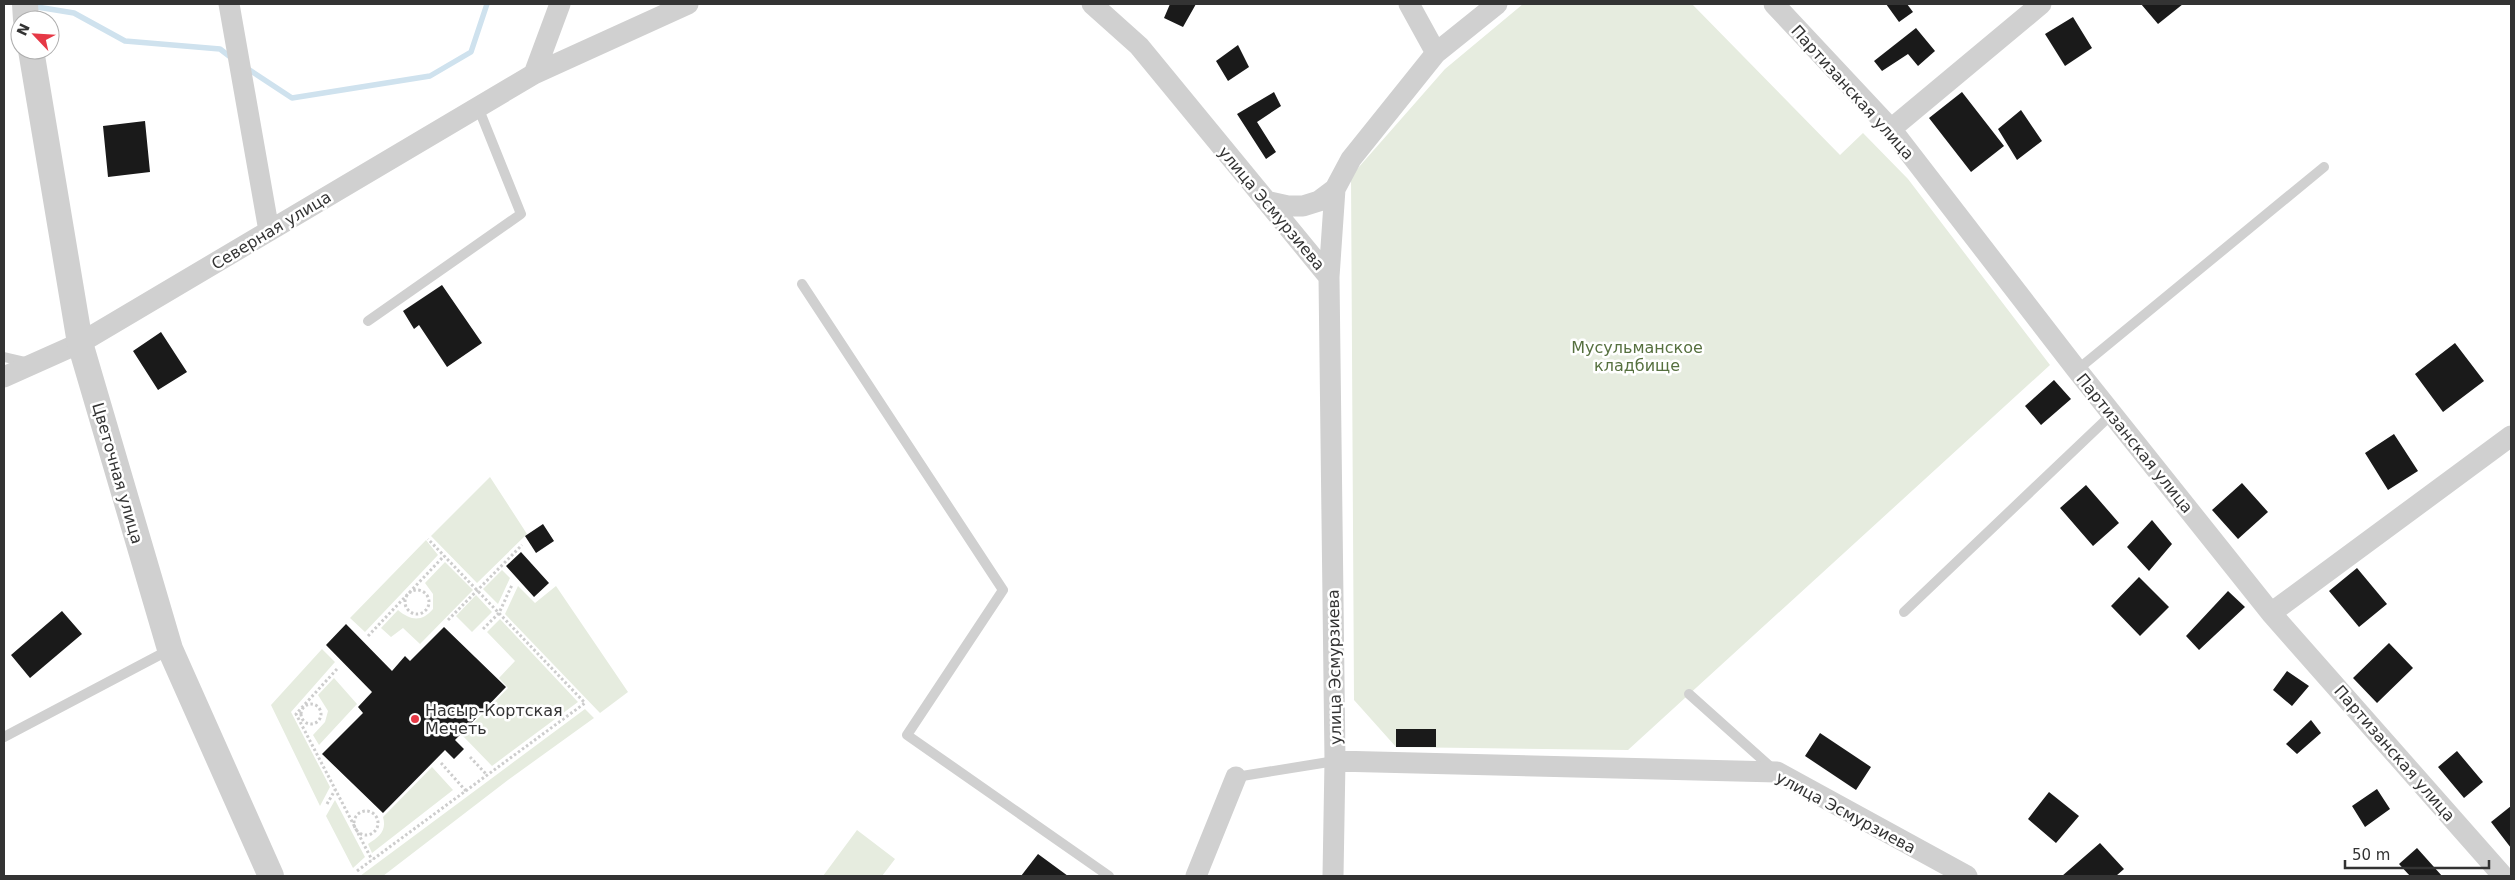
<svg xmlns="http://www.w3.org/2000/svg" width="2515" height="880" viewBox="0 0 2515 880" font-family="'DejaVu Sans',sans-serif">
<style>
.green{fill:#e6ecdf}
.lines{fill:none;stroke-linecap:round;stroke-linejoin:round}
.stream{stroke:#cfe2ee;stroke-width:5.5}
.building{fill:#1a1a1a}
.path{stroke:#cdcdcd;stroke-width:3;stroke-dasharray:2.5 2.5;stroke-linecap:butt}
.service{stroke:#d0d0d0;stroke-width:10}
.minor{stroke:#d0d0d0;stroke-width:21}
.tertiary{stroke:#d0d0d0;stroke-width:26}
.poi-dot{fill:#e63946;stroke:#fff;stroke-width:2}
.labels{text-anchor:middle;stroke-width:5;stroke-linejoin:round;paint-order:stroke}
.street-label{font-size:16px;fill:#333;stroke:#fff}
.park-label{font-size:16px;fill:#56703f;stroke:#fff}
.poi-label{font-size:16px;fill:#333;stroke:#fff;text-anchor:start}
</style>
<rect width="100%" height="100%" fill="#fff"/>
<path class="green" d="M 1523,4 L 1692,4 L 1840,155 L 1863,133 L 1908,179 L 2050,365 L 1628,750 L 1396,747 L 1354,700 L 1351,176 L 1445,69 Z
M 490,477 L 527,534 L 477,583 L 431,536 Z
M 426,540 L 438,555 L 365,632 L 350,618 Z
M 445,562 L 473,590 L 420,644 L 403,628 L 391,637 L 381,628 L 398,610 C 411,621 422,622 433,609 L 433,594 L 425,583 Z
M 502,570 L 510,578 L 498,604 L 483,589 Z
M 518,586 L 535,603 L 556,586 L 628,692 L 600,713 L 505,614 Z
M 476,595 L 492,612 L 472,632 L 456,616 Z
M 500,619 L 578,702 L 492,766 L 462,735 L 508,688 L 499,678 L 515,661 L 487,632 Z
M 322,649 L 335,662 L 291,712 L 330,787 L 320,806 L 271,705 Z
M 334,678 L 357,704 L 319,745 L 313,735 L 325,722 L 328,711 L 318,695 Z
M 585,709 L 594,718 L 508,780 L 383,876 L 360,876 Z
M 432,767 L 453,790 L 372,853 L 368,844 C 379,837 387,831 383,817 Z
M 335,800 L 365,857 L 353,868 L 326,816 Z
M 857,830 L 895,859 L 882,876 L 823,876 Z"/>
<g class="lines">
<path class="stream" d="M 31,6 L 74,13 L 125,41 L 220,49 L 233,59
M 245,67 L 292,98 L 430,76 L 471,52 L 487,4"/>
</g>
<path class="building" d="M 1170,4 L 1196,4 L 1183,27 L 1164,18 Z
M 1886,4 L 1907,4 L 1913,12 L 1899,22 Z
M 2141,4 L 2183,4 L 2158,24 Z
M 2073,17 L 2092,48 L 2065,66 L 2045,34 Z
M 1916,28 L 1935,51 L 1918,66 L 1908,54 L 1882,71 L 1874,61 Z
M 1238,45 L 1249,67 L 1228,81 L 1216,61 Z
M 1274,92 L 1281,106 L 1257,122 L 1276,152 L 1266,159 L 1237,114 Z
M 1962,92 L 2004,146 L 1971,172 L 1929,118 Z
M 2021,110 L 2042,141 L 2017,160 L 1998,129 Z
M 145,121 L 150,172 L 108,177 L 103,126 Z
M 442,285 L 482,343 L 447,367 L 419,325 L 414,329 L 403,311 Z
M 161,332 L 187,372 L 158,390 L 133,351 Z
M 2455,343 L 2484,381 L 2443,412 L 2415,374 Z
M 2054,380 L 2071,399 L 2041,425 L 2025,406 Z
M 2394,434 L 2418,471 L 2388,490 L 2365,453 Z
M 2242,483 L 2268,512 L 2238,539 L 2212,510 Z
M 2086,485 L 2119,523 L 2093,546 L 2060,508 Z
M 2152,520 L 2172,544 L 2149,571 L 2127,547 Z
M 543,524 L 554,541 L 536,553 L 525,536 Z
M 521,552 L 549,583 L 534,597 L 506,566 Z
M 2357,568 L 2387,604 L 2359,627 L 2329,591 Z
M 2139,577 L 2169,607 L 2140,636 L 2111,606 Z
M 2228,591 L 2245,607 L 2199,650 L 2186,636 Z
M 62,611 L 82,634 L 30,678 L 11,655 Z
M 346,624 L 392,671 L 405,656 L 410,661 L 444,627 L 506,687 L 455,740 L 464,749 L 454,759 L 445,750 L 383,813 L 322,754 L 363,713 L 358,707 L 372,692 L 326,645 Z
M 2389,643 L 2413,668 L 2377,703 L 2353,678 Z
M 2287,671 L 2309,686 L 2292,706 L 2273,690 Z
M 2311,720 L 2321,733 L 2297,754 L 2286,744 Z
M 1396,729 L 1436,729 L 1436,747 L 1396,747 Z
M 1820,733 L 1871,767 L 1856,790 L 1805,756 Z
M 2457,751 L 2483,782 L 2464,798 L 2438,767 Z
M 2377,789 L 2390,809 L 2365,827 L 2352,806 Z
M 2049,792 L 2079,816 L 2056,843 L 2028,819 Z
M 2511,806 L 2511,848 L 2491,822 Z
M 2100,843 L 2124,869 L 2116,876 L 2062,876 Z
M 2417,848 L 2442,876 L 2410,876 L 2399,864 Z
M 1038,854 L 1068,876 L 1021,876 Z"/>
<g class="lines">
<path class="path" d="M405 602a12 12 0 1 1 24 0a12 12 0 1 1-24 0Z
M 448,620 L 522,545
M 483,629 L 499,613 L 512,585
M 368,636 L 444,556
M 337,669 L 296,714 L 372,860
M301 714a10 10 0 1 1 20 0a10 10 0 1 1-20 0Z
M 470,757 L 487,775
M 441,763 L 466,791
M 327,804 L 335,790
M354 823a12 12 0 1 1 24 0a12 12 0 1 1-24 0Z
M 357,871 L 585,703 L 428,539"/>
<path class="service" d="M 802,284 L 1003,590 L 907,735 L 1109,876
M 368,321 L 521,214 L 478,107
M 4,357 L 30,363
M 2077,370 L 2324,167
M 1904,612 L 2112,414
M 1689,694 L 1774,770
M 4,737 L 169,650
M 1236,777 L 1335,761"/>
<path class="minor" d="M 229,4 L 269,231
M 1092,4 L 1139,46 L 1329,277 L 1335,761 L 1333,876
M 1409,4 L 1436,53
M 1774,4 L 1891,129 L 2077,370 L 2271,613 L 2503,876
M 534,74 L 560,4
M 1891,129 L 2041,4
M 1266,201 L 1288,206 L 1303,206 L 1319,201 L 1335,189 L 1351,159 L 1436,53 L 1497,4
M 1329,277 L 1335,189
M 4,377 L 80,343 L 534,74 L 688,4
M 2271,613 L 2511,436
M 1335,761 L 1777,772 L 1967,876
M 1196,876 L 1236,777"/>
<path class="tertiary" d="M 25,4 L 26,20
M 31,50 L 80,343 L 170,649 L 271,876"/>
</g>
<circle class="poi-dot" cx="415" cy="719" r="5"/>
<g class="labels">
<g class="street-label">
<text transform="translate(1853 92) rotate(48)" y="6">Партизанская улица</text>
<text transform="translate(1272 208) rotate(50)" y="6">улица Эсмурзиева</text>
<text transform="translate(271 230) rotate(-31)" y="6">Северная улица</text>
<text transform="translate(2135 443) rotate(51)" y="6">Партизанская улица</text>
<text transform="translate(118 473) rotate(74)" y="6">Цветочная улица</text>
<text transform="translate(1334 667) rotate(-91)" y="6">улица Эсмурзиева</text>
<text transform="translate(2395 753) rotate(49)" y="6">Партизанская улица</text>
<text transform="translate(1846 812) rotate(28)" y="6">улица Эсмурзиева</text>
</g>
<g class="park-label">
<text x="1637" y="353">Мусульманское<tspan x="1637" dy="18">кладбище</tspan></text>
</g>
<g class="poi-label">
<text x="425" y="716">Насыр-Кортская<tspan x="425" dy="18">Мечеть</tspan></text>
</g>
</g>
<rect width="2515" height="880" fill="none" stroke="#333333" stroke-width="10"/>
<g transform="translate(35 35) rotate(295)"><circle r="24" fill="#ffffff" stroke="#adadad"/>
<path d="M0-4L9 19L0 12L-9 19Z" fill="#e63946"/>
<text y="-8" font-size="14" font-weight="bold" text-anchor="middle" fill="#333333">N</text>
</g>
<path d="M2345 860v8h144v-8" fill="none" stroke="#333333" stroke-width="2.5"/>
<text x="2352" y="860" font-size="15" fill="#333333" stroke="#ffffff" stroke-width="4" paint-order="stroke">50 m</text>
</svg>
